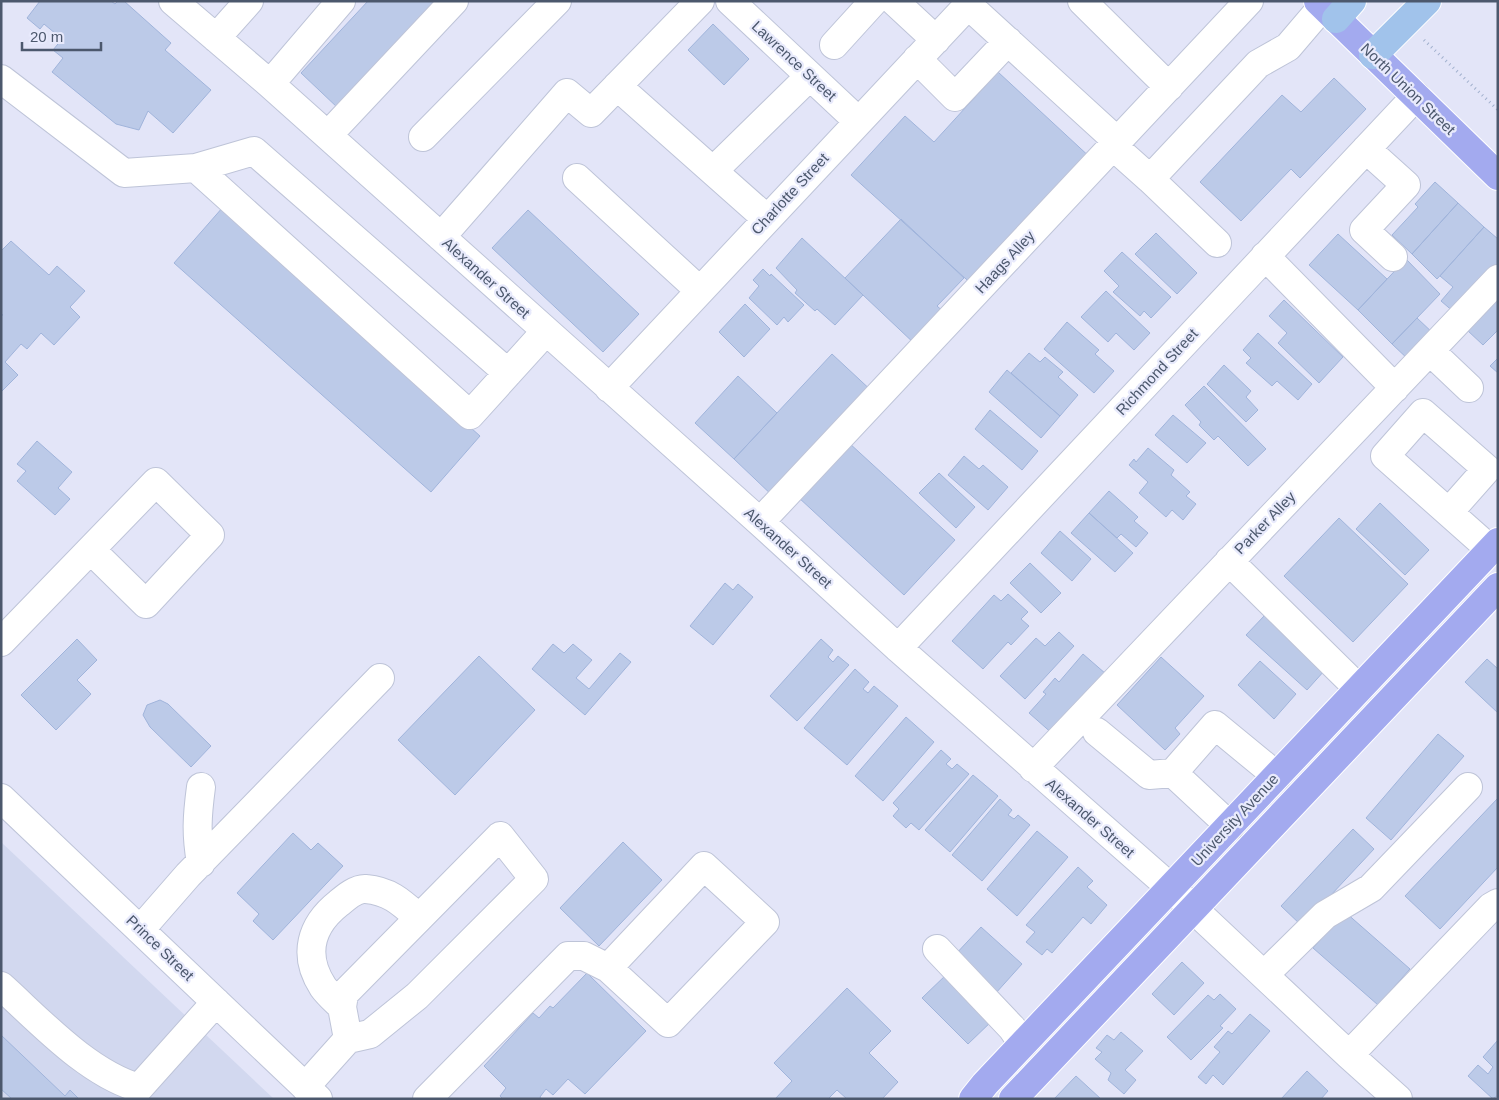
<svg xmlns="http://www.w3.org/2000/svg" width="1499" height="1100" viewBox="0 0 1499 1100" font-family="Helvetica,sans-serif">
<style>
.residential{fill:#d2d8ef}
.building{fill:#bccae8;stroke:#a0b4db}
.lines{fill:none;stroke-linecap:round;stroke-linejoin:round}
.minor-casing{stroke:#bec4d8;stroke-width:30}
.major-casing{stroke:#fff;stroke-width:30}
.highway-casing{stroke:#fff;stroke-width:30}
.path{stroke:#a2b1ce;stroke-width:3;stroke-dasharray:1 4;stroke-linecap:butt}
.minor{stroke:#fff;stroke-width:28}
.major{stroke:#a3aaef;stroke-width:28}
.highway{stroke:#a1c3eb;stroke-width:28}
.labels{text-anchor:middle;stroke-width:4.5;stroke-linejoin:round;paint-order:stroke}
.street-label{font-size:15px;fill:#4c586d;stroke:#e8eafc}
</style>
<rect width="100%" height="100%" fill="#e3e5f8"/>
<path class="residential" d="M 1,842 L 274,1099 L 1,1099 Z"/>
<path class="building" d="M 40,1 L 111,1 L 115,4 L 118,1 L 124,1 L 171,43 L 165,50 L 211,90 L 173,133 L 148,111 L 139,130 L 116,124 L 52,72 L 63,58 L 53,50 L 62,39 L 44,24 L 40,29 L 27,18 Z
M 368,1 L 442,1 L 339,109 L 301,73 Z
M 713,24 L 749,59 L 724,85 L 688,50 Z
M 998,72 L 1093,160 L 976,288 L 851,175 L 905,116 L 934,142 Z
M 1334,78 L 1366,109 L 1300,178 L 1291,169 L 1241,221 L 1200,182 L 1282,95 L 1301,112 Z
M 1435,182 L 1458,203 L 1412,254 L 1392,235 L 1418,207 L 1415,204 Z
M 1458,203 L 1484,227 L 1437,279 L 1412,254 Z
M 223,207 L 480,436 L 431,492 L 174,263 Z
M 528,210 L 639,314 L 603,352 L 492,248 Z
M 901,219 L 964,278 L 937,306 L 946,314 L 917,346 L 845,278 Z
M 1484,227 L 1498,239 L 1498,266 L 1455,313 L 1441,301 L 1453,287 L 1440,276 Z
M 1156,233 L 1197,273 L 1177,294 L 1135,254 Z
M 1338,234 L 1387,279 L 1358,310 L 1309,265 Z
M 802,238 L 863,295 L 835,325 L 817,309 L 815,311 L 795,293 L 797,290 L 776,268 Z
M 11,241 L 49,275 L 57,266 L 85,291 L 70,307 L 80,317 L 54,345 L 41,333 L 27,349 L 21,344 L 5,362 L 18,375 L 1,392 L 1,316 L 3,315 L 1,313 L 1,251 Z
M 1122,252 L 1171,297 L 1151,318 L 1144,311 L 1140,316 L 1113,292 L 1119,286 L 1104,271 Z
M 1406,259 L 1440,294 L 1392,344 L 1358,310 Z
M 763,269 L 770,276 L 771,274 L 804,305 L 788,322 L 784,317 L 777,325 L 749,298 L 759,286 L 753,280 Z
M 1106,291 L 1150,333 L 1134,350 L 1116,333 L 1108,342 L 1081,317 Z
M 1498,296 L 1498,330 L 1483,345 L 1467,330 Z
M 1284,300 L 1343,357 L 1319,383 L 1278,343 L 1287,333 L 1269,316 Z
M 745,304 L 770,329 L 744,357 L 719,332 Z
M 1417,318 L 1435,335 L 1410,361 L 1392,344 Z
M 1067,322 L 1099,350 L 1095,354 L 1114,371 L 1094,393 L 1044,349 Z
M 1258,333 L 1312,384 L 1298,400 L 1277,381 L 1272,386 L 1246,363 L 1251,358 L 1243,350 Z
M 1029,353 L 1040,362 L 1045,357 L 1063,372 L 1058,377 L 1078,395 L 1060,416 L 1011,373 Z
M 832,354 L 875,394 L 776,499 L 734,459 Z
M 1498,358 L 1498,373 L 1490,366 Z
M 1224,365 L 1251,391 L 1246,397 L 1258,410 L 1246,422 L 1207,384 Z
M 1007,370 L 1060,416 L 1041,438 L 989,392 Z
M 738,376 L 777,413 L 734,459 L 695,423 Z
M 1204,386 L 1266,449 L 1248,466 L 1218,436 L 1214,440 L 1199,425 L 1201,422 L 1185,405 Z
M 990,410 L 1038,451 L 1022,470 L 975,429 Z
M 1173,415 L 1206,443 L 1187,463 L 1155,435 Z
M 37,441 L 72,472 L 58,488 L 70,499 L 55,515 L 17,481 L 26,471 L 17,464 Z
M 848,442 L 955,540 L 904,595 L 798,497 Z
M 1148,448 L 1174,470 L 1171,475 L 1190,492 L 1186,496 L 1196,504 L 1183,520 L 1172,510 L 1166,517 L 1139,493 L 1148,482 L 1129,465 L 1134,459 L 1136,462 Z
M 964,456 L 979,469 L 983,465 L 1008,487 L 988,510 L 948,475 Z
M 939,473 L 975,507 L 956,528 L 919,493 Z
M 1109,491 L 1138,517 L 1134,521 L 1148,533 L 1136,547 L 1121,534 L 1117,538 L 1089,513 Z
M 1380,503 L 1429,550 L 1405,575 L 1356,529 Z
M 1089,513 L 1133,553 L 1115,572 L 1071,533 Z
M 1339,518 L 1408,584 L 1353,642 L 1284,576 Z
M 1060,531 L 1091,559 L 1072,581 L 1041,553 Z
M 1030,563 L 1061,593 L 1041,613 L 1010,583 Z
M 725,583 L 733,590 L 738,584 L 753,597 L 713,645 L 690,626 Z
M 1008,594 L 1028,612 L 1021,619 L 1029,626 L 1011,645 L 1008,642 L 983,669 L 952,641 L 994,595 L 1001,601 Z
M 1265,615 L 1325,670 L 1307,690 L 1246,635 Z
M 1059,632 L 1074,646 L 1025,699 L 1000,676 L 1036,638 L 1045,646 Z
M 77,639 L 97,660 L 77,680 L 91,694 L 56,730 L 21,695 Z
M 821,639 L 833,650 L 828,657 L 833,662 L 838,656 L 849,665 L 797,721 L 770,696 Z
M 553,644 L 564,653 L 573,644 L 592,660 L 576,678 L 589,689 L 620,653 L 631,662 L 585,715 L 532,669 Z
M 1083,654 L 1106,674 L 1054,735 L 1029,713 L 1046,694 L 1043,692 L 1055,678 L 1059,682 Z
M 479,656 L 535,710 L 455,795 L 398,740 Z
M 1161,657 L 1204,696 L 1175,728 L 1180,734 L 1165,750 L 1117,705 Z
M 1487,659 L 1498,669 L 1498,713 L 1465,682 Z
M 1260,661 L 1296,694 L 1274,719 L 1238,685 Z
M 855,669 L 869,682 L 863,689 L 868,693 L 874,686 L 898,706 L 847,765 L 804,728 Z
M 160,700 L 168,704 L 211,746 L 191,767 L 150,727 L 143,715 L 147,705 Z
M 906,717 L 934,742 L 883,801 L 855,776 Z
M 1438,734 L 1464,756 L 1391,840 L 1366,818 Z
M 941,750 L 951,759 L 946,764 L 952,769 L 957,764 L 969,774 L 919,830 L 911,823 L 906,828 L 893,816 L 899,809 L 893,803 Z
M 973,775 L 998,796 L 950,852 L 925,830 Z
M 1498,798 L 1498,867 L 1440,929 L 1405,896 Z
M 1000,799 L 1012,810 L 1008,815 L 1014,819 L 1018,815 L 1030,825 L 982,881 L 952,855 Z
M 1353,829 L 1374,849 L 1302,926 L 1281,906 Z
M 1037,831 L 1068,857 L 1017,916 L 987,889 Z
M 293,833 L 311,850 L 318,843 L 343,866 L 273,940 L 253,921 L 259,914 L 237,893 Z
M 623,842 L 662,880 L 599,946 L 560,908 Z
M 1078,867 L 1093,881 L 1087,887 L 1107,905 L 1091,924 L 1083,917 L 1052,953 L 1047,949 L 1042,955 L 1026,942 L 1035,932 L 1026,925 Z
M 1345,912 L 1410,969 L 1378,1005 L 1313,948 Z
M 981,927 L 1022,964 L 995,994 L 954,956 Z
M 1182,962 L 1204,983 L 1174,1015 L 1152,994 Z
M 587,973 L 646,1031 L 585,1094 L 568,1079 L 553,1095 L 546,1089 L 540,1097 L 541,1099 L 503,1099 L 500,1096 L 506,1088 L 484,1066 L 533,1013 L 539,1018 L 550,1006 L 553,1008 Z
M 948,973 L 994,1019 L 968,1044 L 922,998 Z
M 847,988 L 891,1031 L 869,1053 L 898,1082 L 882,1099 L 847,1099 L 837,1090 L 828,1099 L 775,1099 L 792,1081 L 774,1063 Z
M 1220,994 L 1236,1009 L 1220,1026 L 1223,1028 L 1191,1060 L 1167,1037 L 1208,995 L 1214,1000 Z
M 1250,1014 L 1270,1031 L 1223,1085 L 1213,1075 L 1206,1084 L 1198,1077 L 1220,1052 L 1214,1047 L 1228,1031 L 1232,1034 Z
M 1121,1032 L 1143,1051 L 1125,1070 L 1136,1080 L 1124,1094 L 1108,1080 L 1111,1073 L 1095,1059 L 1102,1052 L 1096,1048 L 1107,1035 L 1114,1040 Z
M 1,1035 L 65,1096 L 70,1090 L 79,1099 L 12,1099 L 1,1089 Z
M 1498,1040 L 1498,1095 L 1493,1099 L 1468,1076 L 1478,1065 L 1488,1074 L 1493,1067 L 1483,1057 Z
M 1307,1071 L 1328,1091 L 1321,1099 L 1281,1099 Z
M 1076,1076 L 1101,1099 L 1054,1099 Z"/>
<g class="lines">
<defs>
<path id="minor" d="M 173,1 L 270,84 L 760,522 L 898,648 L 1171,888 L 1349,1055 L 1398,1099
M 730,1 L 858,121
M 894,1 L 936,40
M 1082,1 L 1169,87
M 968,5 L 1117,141
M 216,38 L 249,1
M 834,45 L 874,1
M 917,59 L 955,97 L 1008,41
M 1,79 L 124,173 L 196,168 L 254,151 L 508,373
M 270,84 L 341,1
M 617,86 L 767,219
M 328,135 L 454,1
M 423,137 L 557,1
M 1113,146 L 1150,179
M 1366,149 L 1406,185 L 1364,230 L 1393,257
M 196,168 L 470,415 L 546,331
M 713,171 L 810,76
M 577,178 L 699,290
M 441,237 L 567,93 L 591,113 L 700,1
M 1217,243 L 1150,179 L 1258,64 L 1288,47 L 1323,6
M 1265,256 L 1395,388
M 1430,351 L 1469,388
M 609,388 L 972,1
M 1449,512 L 1487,469 L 1423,413 L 1385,456 L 1491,550
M 760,522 L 1249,1
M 1229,561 L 1359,689
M 1,642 L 156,482 L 210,535 L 146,604 L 91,550
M 898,648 L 1416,96
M 1097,732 L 1149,775 L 1173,773
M 1033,768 L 1498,279
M 1,798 L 318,1099
M 1230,826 L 1173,773 L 1215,725 L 1277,776
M 201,863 C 196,834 197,817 201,787
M 140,930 L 188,875 L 380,678
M 937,949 L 1012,1028 L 1023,1044
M 1264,975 L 1325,915 L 1371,888 L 1468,787
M 1,986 C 40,1021 87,1073 139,1088 L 216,1002
M 342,1007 C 336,1001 328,994 323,987 C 302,955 311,925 339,903 C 346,897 357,888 366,889 C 390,891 402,903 419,918
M 1349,1055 L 1491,907 L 1498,903
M 305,1087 L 348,1039 L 370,1034 L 417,996 L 534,879 L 500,836 L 344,994 L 342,1007 L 348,1039
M 427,1099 L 568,956 L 584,956 L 608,968 L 668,1023 L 765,922 L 704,866 L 608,968"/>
<path id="major" d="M 1318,1 L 1498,176
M 973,1099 L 985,1084 L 1498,542
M 1013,1099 L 1498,587"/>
<path id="highway" d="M 1336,19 L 1352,1
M 1373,55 L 1427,1"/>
</defs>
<use href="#minor" class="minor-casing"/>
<use href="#major" class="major-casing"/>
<use href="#highway" class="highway-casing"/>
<path class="path" d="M 1424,40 L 1498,110"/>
<use href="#minor" class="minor"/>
<use href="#major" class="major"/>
<use href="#highway" class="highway"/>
</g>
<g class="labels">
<g class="street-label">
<text transform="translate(794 61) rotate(43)" y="5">Lawrence Street</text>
<text transform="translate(1408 89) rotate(44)" y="5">North Union Street</text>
<text transform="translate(790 194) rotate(-47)" y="5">Charlotte Street</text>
<text transform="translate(1005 262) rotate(-47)" y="5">Haags Alley</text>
<text transform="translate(486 278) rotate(42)" y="5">Alexander Street</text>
<text transform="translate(1157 372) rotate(-47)" y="5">Richmond Street</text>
<text transform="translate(1265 523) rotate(-46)" y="5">Parker Alley</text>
<text transform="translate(788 548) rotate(42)" y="5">Alexander Street</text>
<text transform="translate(1090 818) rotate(41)" y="5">Alexander Street</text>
<text transform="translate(1235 820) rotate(-47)" y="5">University Avenue</text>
<text transform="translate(160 948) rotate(44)" y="5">Prince Street</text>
</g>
</g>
<rect width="1499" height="1100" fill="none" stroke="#4c586d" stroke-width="5"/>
<path d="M22 42v8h79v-8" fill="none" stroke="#4c586d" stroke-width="2.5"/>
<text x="30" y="42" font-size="15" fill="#4c586d" stroke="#e8eafc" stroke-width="4" paint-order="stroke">20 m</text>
</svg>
